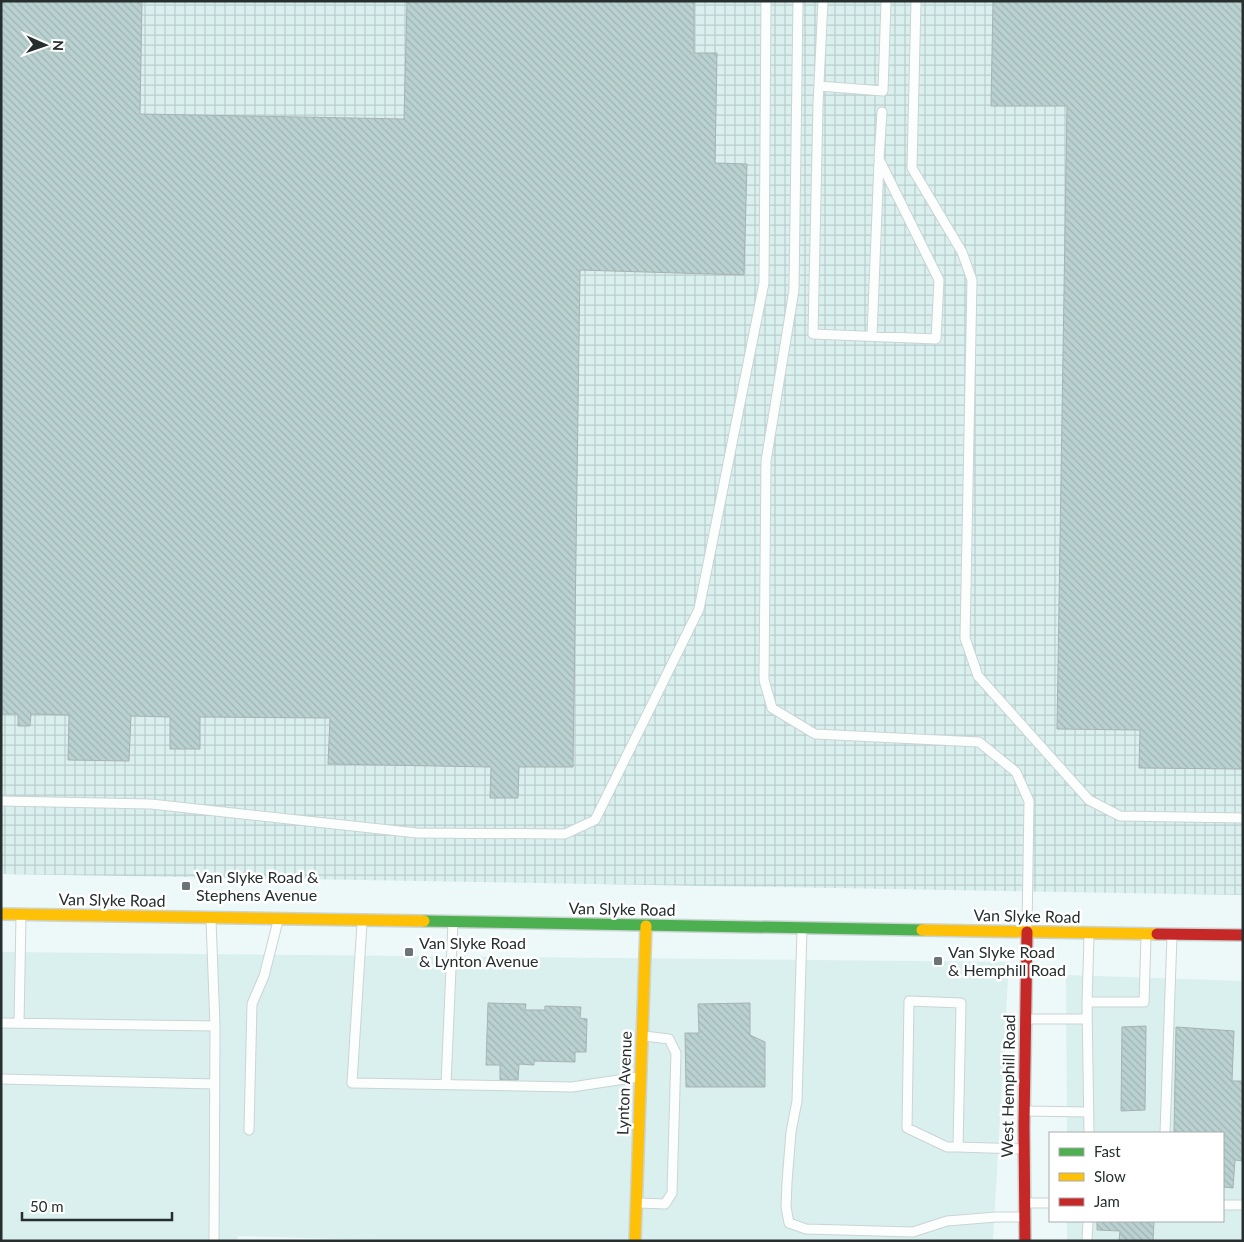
<svg xmlns="http://www.w3.org/2000/svg" width="1244" height="1242" viewBox="0 0 1244 1242" font-family="Lato,sans-serif">
<style>
.built{fill:#d9f0ef}
.industrial{fill:url(#industrial-grid)}
.building{fill:url(#building-back-hatch);stroke:#a8b2b1}
.lines{fill:none;stroke-linecap:round;stroke-linejoin:round}
.lane-casing{stroke:#cad4d3;stroke-width:11}
.fast-casing{stroke:#cad4d3;stroke-width:14}
.slow-casing{stroke:#cad4d3;stroke-width:14}
.jam-casing{stroke:#cad4d3;stroke-width:14}
.lane{stroke:#fcfefe;stroke-width:9}
.fast{stroke:#4caf50;stroke-width:11}
.slow{stroke:#ffc107;stroke-width:11}
.jam{stroke:#c62828;stroke-width:11}
.poi-dot{fill:#6b7575;stroke:#fff;stroke-width:2}
.labels{text-anchor:middle;stroke-width:5;stroke-linejoin:round;paint-order:stroke}
.poi-label{font-size:16px;fill:#262e2e;stroke:#fff;text-anchor:start}
.street-label{font-size:16px;fill:#262e2e;stroke:#fff}
</style>
<defs>
<pattern id="industrial-grid" width="8" height="8" patternUnits="userSpaceOnUse" patternTransform="scale(1.25)"><rect width="8" height="8" fill="#d9f0ef"/><path d="M0 4h8M4 0v8" fill="none" stroke="#bacecd"/></pattern>
<pattern id="building-back-hatch" width="6" height="6" patternUnits="userSpaceOnUse" patternTransform="scale(1.25)"><rect width="6" height="6" fill="#b9d1d0"/><path d="M-1 5l2 2M0 0l6 6M5-1l2 2" fill="none" stroke="#9fb4b3"/></pattern>
</defs>
<rect width="100%" height="100%" fill="#ecf9f8"/>
<path class="built" d="M 1,952 L 1009,962 L 993,1241 L 411,1241 L 238,1236 L 237,1241 L 1,1241 Z
M 1066,975 L 1243,981 L 1243,1241 L 1067,1241 L 1067,1221 L 1223,1221 L 1223,1133 L 1067,1133 Z"/>
<path class="industrial" d="M 1,1 L 1243,1 L 1243,895 L 1,874 Z"/>
<path class="building" d="M 1,1 L 142,1 L 140,114 L 404,119 L 407,1 L 694,1 L 694,53 L 717,53 L 715,163 L 747,164 L 744,275 L 580,270 L 573,767 L 519,767 L 518,798 L 490,798 L 491,767 L 328,764 L 330,718 L 200,717 L 200,749 L 170,749 L 170,717 L 131,716 L 129,761 L 68,760 L 69,715 L 31,714 L 30,726 L 18,726 L 18,714 L 1,714 Z
M 993,1 L 1243,1 L 1243,769 L 1139,768 L 1140,730 L 1057,729 L 1067,106 L 991,106 Z
M 488,1003 L 526,1004 L 525,1010 L 545,1010 L 545,1006 L 581,1007 L 580,1018 L 587,1019 L 586,1052 L 575,1052 L 575,1062 L 534,1061 L 534,1065 L 519,1064 L 518,1080 L 500,1080 L 500,1065 L 486,1065 Z
M 750,1003 L 750,1035 L 765,1042 L 765,1087 L 686,1087 L 685,1033 L 699,1033 L 698,1004 Z
M 1146,1026 L 1145,1110 L 1121,1111 L 1122,1027 Z
M 1176,1027 L 1234,1031 L 1232,1081 L 1243,1081 L 1243,1161 L 1235,1160 L 1233,1188 L 1223,1187 L 1223,1133 L 1174,1133 Z
M 1097,1221 L 1154,1221 L 1153,1241 L 1119,1241 L 1120,1231 L 1097,1230 Z"/>
<g class="lines">
<defs>
<path id="lane" d="M 798,1 L 794,290 L 766,461 L 764,680 L 772,708 L 815,734 L 979,742 L 1016,772 L 1029,801 L 1027,929
M 823,1 L 818,104 L 813,334 L 936,339 L 939,280 L 879,159 L 882,112
M 916,1 L 912,168 L 962,252 L 972,280 L 965,638 L 978,676 L 1089,800 L 1120,816 L 1243,818
M 819,86 L 883,91 L 886,1
M 872,336 L 879,162
M 1,801 L 151,804 L 417,833 L 565,834 L 595,820 L 699,609 L 764,283 L 766,1
M 211,920 L 215,1026 L 214,1241
M 362,923 L 352,1083 L 572,1087 L 638,1077
M 802,930 L 797,1101 L 791,1132 L 787,1182 L 786,1207 L 789,1223 L 806,1229 L 913,1232 L 947,1221 L 996,1217 L 1021,1217
M 1087,1002 L 1144,1002 L 1146,936
M 1028,1019 L 1087,1019
M 1,1023 L 215,1026
M 19,1023 L 21,916
M 1,1079 L 215,1084
M 446,1084 L 453,922
M 1026,1111 L 1088,1112
M 249,1130 L 252,1004 L 264,976 L 278,921
M 1089,1133 L 1087,1002 L 1089,936
M 1165,1133 L 1172,936
M 958,1147 L 961,1003 L 909,1001 L 907,1128 L 947,1147 L 958,1147 L 1022,1149
M 639,1203 L 665,1204 L 672,1193 L 676,1053 L 669,1039 L 644,1036
M 1027,1203 L 1050,1203
M 1223,1205 L 1243,1205
M 1087,1241 L 1088,1221"/>
<path id="fast" d="M 424,921 L 922,930"/>
<path id="slow" d="M 1,914 L 424,921
M 922,930 L 1157,934
M 635,1241 L 646,926"/>
<path id="jam" d="M 1157,934 L 1243,935
M 1025,1241 L 1024,1125 L 1027,932"/>
</defs>
<use href="#lane" class="lane-casing"/>
<use href="#fast" class="fast-casing"/>
<use href="#slow" class="slow-casing"/>
<use href="#jam" class="jam-casing"/>
<use href="#lane" class="lane"/>
<use href="#fast" class="fast"/>
<use href="#slow" class="slow"/>
<use href="#jam" class="jam"/>
</g>
<g class="poi-dot">
<rect x="181" y="881" width="10" height="10" rx="2.5"/>
<rect x="404" y="947" width="10" height="10" rx="2.5"/>
<rect x="933" y="956" width="10" height="10" rx="2.5"/>
</g>
<g class="labels">
<g class="poi-label">
<text x="196" y="883">Van Slyke Road &amp;<tspan x="196" dy="18">Stephens Avenue</tspan></text>
<text x="419" y="949">Van Slyke Road<tspan x="419" dy="18">&amp; Lynton Avenue</tspan></text>
<text x="948" y="958">Van Slyke Road<tspan x="948" dy="18">&amp; Hemphill Road</tspan></text>
</g>
<g class="street-label">
<text transform="translate(112 900) rotate(1)" y="6">Van Slyke Road</text>
<text transform="translate(622 909) rotate(1)" y="6">Van Slyke Road</text>
<text transform="translate(1027 916) rotate(1)" y="6">Van Slyke Road</text>
<text transform="translate(624 1083) rotate(-88)" y="6">Lynton Avenue</text>
<text transform="translate(1008 1086) rotate(-89)" y="6">West Hemphill Road</text>
</g>
</g>
<rect width="1244" height="1242" fill="none" stroke="#262e2e" stroke-width="5"/>
<rect x="1049" y="1132" width="175" height="90" fill="#ffffff" stroke="#a8abab"/>
<rect x="1059" y="1148" width="25" height="8" fill="#4caf50" stroke="#a8abab"/>
<text x="1094" y="1157" font-size="15" fill="#262e2e">Fast</text>
<rect x="1059" y="1173" width="25" height="8" fill="#ffc107" stroke="#a8abab"/>
<text x="1094" y="1182" font-size="15" fill="#262e2e">Slow</text>
<rect x="1059" y="1198" width="25" height="8" fill="#c62828" stroke="#a8abab"/>
<text x="1094" y="1207" font-size="15" fill="#262e2e">Jam</text>
<g transform="translate(45 45) rotate(92)" stroke="#ffffff" stroke-width="4" paint-order="stroke">
<path d="M0-4L9 19L0 12L-9 19Z" fill="#262e2e"/>
<text y="-8" font-size="14" font-weight="bold" text-anchor="middle" fill="#262e2e">N</text>
</g>
<path d="M22 1212v8h150v-8" fill="none" stroke="#262e2e" stroke-width="2.5"/>
<text x="30" y="1212" font-size="15" fill="#262e2e" stroke="#ffffff" stroke-width="4" paint-order="stroke">50 m</text>
</svg>
